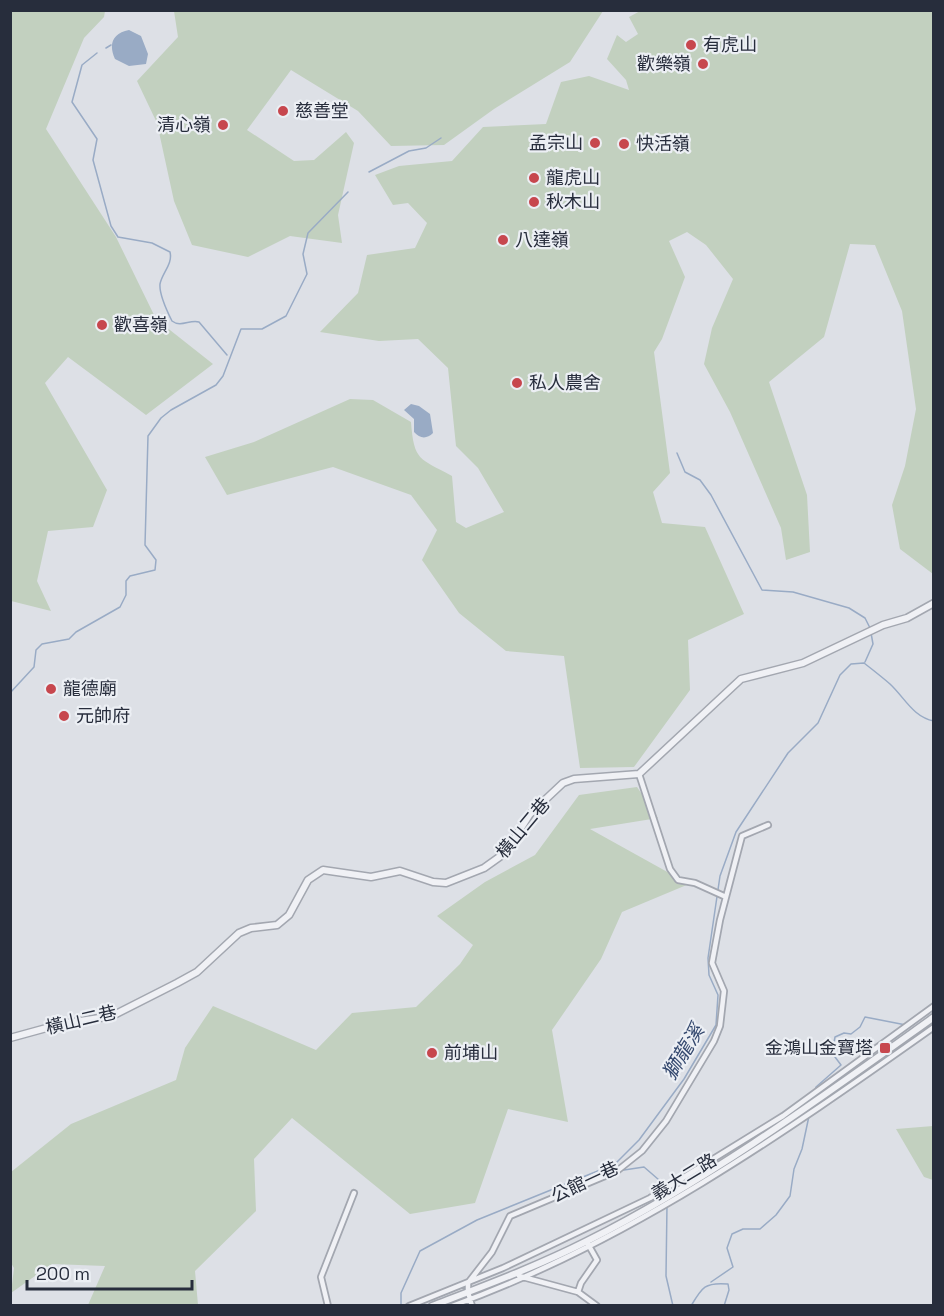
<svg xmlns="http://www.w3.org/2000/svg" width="944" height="1316" viewBox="0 0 944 1316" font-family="'Space Grotesk','Noto Sans TC',sans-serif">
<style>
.green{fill:#c2d0bf}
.water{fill:#99abc5}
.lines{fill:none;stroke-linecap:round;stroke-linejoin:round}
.stream{stroke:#99abc5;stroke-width:1.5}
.minor-casing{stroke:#a3a7b0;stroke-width:8}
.tertiary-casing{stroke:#a3a7b0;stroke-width:9}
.minor{stroke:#f0f1f5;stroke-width:4.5}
.tertiary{stroke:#f0f1f5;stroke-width:6}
.poi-dot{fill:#c7474e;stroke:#eceff4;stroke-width:2}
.labels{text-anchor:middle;stroke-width:4.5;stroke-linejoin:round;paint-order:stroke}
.poi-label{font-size:18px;fill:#272d3c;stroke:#eceff4;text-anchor:start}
.street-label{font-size:18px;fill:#272d3c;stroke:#eceff4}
.water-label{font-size:20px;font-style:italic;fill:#34486e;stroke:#eceff4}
</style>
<rect width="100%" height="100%" fill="#dde0e6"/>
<path class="green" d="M 11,10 L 105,11 L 104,17 L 84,38 L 46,129 L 116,237 L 156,319 L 213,364 L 146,415 L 68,357 L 45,383 L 107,490 L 93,527 L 48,531 L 37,581 L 51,611 L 11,601 Z
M 642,10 L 933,11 L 933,574 L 900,549 L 892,505 L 905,466 L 916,409 L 902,311 L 875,245 L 850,244 L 824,337 L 769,382 L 807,495 L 810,552 L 786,560 L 781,528 L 730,412 L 704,364 L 712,328 L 733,279 L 706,245 L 687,232 L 669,241 L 685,277 L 662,339 L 654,352 L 670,473 L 653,492 L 662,523 L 705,527 L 744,614 L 688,640 L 690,690 L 634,767 L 580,768 L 564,656 L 506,651 L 459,613 L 422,560 L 437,530 L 411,495 L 333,467 L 227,495 L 205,457 L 254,442 L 350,399 L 373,400 L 411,422 C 414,461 419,458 452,476 L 456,522 L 466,528 L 504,512 L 478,468 L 456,446 L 448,368 L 418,339 L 379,341 L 320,332 L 358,293 L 367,255 L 415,248 L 427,223 L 408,203 L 393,205 L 375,175 L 399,166 L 452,161 L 483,127 L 546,124 L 561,82 L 589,76 L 629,90 L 626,80 L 607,59 L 617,35 L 626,42 L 638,34 L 629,17 Z
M 174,11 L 174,10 L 603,11 L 570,62 L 494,109 L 444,145 L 391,146 L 358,111 L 291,70 L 247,130 L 294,161 L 314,160 L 346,132 L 354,143 L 338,215 L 342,243 L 290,236 L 248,257 L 192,245 L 174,201 L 157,123 L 137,81 L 178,37 Z
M 637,787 L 658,818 L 590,829 L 689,884 L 622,912 L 601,959 L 552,1030 L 568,1122 L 508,1109 L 475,1203 L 410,1214 L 292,1118 L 254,1159 L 256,1211 L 195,1271 L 198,1305 L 88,1305 L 105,1266 L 52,1264 L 11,1293 L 14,1268 L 11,1263 L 11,1172 L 71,1124 L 176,1080 L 185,1048 L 213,1006 L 316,1050 L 352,1013 L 416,1007 L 460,964 L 473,945 L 437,916 L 485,882 L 535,855 L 579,795 Z
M 933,1126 L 934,1126 L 933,1180 L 924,1177 L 896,1129 Z"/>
<path class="water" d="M 129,30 L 141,36 L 148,54 L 146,64 L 129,66 L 115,59 C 108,44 113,33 129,30 Z
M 411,404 L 419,406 L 430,414 L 433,433 C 427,439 420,439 414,432 L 414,419 L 404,410 Z"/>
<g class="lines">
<path class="stream" d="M 106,48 L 111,45
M 97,53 L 82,65 L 72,102 L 97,139 L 93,160 L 111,226 L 118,237 L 152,243 L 170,252 C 173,264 162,273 160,284 C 159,295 167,311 172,321 C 181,328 190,319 199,322 L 227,355
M 369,172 L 409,151 L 426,148 L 441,138
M 677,453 L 685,472 L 700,480 L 711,495 L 762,590 L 793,592 L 849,608 L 865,618 L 870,628
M 865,662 L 873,644 L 871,633
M 10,693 L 34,667 L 36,650 L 42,644 L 69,639 L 76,632 L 120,607 L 126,595 L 126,581 L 130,576 L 155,570 L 156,560 L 145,545 L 148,436 L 161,418 L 171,410 L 216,385 L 223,376 L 241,329 L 262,329 L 286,316 L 307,274 L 303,254 L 308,233 L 348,192
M 815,1091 L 816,1087 L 841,1065 L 832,1053 L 835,1037 L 844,1033 L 851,1034 L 860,1027 L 865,1017 L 906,1025
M 614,1164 L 624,1170 L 644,1167 L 666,1186
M 667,1205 L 666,1276 L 673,1306
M 711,1282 L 733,1267 L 727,1248 L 732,1234 L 743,1229 L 760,1229 L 776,1215 L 790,1196 L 794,1169 L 802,1149 L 809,1116
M 401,1306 L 401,1293 L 420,1251 L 477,1220 L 615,1164 L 639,1140 L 684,1079 L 716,1025 L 718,995 L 709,975 L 708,958 L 720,876 L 736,832 L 788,753 L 818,723 L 840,675 L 851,664 L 864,663 C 873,670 882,677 890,684 C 905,698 913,717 934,721
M 691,1306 C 702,1287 705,1282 728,1284 L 729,1290 L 724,1306"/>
<defs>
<path id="minor" d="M 639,774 L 670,869 L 678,880 L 695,883 L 726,897
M 519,1276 L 578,1292 L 581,1283 L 597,1260 L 588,1244
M 578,1292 L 597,1306
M 328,1306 L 321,1277 L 354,1193
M 409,1306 L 503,1268 L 650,1198 L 783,1116 L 934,1006
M 452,1306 C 627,1243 783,1134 934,1027
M 472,1306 L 468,1292 L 468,1283 L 492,1252 L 510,1216 L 617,1171 L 642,1151 L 666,1121 L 714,1041 L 720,1026 L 724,991 L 712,963 L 720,920 L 742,836 L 768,825"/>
<path id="tertiary" d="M 10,1038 L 61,1024 L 112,1016 L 177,983 L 197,972 L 239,933 L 251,928 L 277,925 L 289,915 L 308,880 L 323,870 L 371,877 L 400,871 L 433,882 L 446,883 L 484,868 L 505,853 L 530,814 L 563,783 L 574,779 L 639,774 L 741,679 L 803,663 L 883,625 L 907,618 L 934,603
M 432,1306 C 484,1286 538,1266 587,1241 C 710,1179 822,1097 934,1017"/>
</defs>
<use href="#minor" class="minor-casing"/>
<use href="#tertiary" class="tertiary-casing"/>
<use href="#minor" class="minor"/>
<use href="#tertiary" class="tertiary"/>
</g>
<g class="poi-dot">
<circle cx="691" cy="45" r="6"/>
<circle cx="703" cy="64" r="6"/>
<circle cx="283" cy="111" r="6"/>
<circle cx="223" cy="125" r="6"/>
<circle cx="595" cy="143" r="6"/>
<circle cx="624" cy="144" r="6"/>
<circle cx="534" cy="178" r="6"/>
<circle cx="534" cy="202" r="6"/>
<circle cx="503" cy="240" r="6"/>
<circle cx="102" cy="325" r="6"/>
<circle cx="517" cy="383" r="6"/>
<circle cx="51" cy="689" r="6"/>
<circle cx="64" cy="716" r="6"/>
<rect x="879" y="1042" width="12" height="12" rx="3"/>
<circle cx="432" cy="1053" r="6"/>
</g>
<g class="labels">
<g class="poi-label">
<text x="703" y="51">有虎山</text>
<text x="691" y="70" text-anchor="end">歡樂嶺</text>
<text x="295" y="117">慈善堂</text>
<text x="211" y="131" text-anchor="end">清心嶺</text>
<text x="583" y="149" text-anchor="end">孟宗山</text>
<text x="636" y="150">快活嶺</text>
<text x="546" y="184">龍虎山</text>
<text x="546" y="208">秋木山</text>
<text x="515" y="246">八達嶺</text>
<text x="114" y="331">歡喜嶺</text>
<text x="529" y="389">私人農舍</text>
<text x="63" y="695">龍德廟</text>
<text x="76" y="722">元帥府</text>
<text x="873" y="1054" text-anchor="end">金鴻山金寶塔</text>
<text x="444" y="1059">前埔山</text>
</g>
<g class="street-label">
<text transform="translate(523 828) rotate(-50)" y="6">橫山二巷</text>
<text transform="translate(81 1020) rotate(-13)" y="6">橫山二巷</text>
<text transform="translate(684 1177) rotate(-31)" y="6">義大二路</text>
<text transform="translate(585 1182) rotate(-25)" y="6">公館一巷</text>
</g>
<g class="water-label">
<text transform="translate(683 1052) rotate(-59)" y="7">獅龍溪</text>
</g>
</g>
<rect width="944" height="1316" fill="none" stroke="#272d3c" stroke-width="24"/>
<path d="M27 1280v9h165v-9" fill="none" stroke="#272d3c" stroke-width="3"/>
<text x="36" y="1280" font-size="18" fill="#272d3c" stroke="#eceff4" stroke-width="4.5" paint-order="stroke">200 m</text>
</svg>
